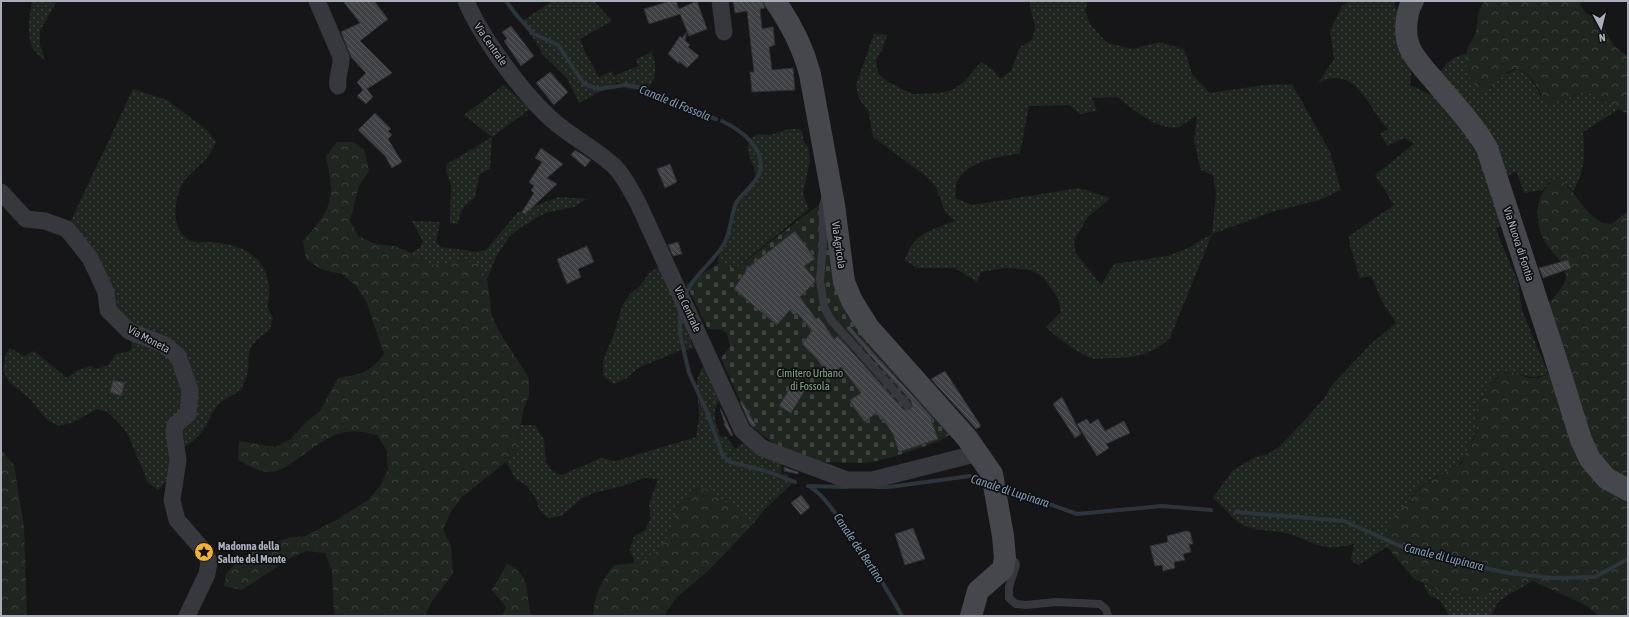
<svg xmlns="http://www.w3.org/2000/svg" width="1629" height="617" viewBox="0 0 1629 617" font-family="'Asap Condensed',sans-serif">
<style>
.grass{fill:url(#grass-dots);fill-rule:evenodd}
.forest{fill:url(#forest-crowns)}
.cemetery{fill:url(#cemetery-stones)}
.lines{fill:none;stroke-linecap:round;stroke-linejoin:round}
.stream{stroke:#2c353c;stroke-width:4}
.building{fill:url(#building-back-hatch);stroke:#303034}
.lane{stroke:#37383d;stroke-width:8}
.street{stroke:#37383d;stroke-width:17}
.secondary{stroke:#45474d;stroke-width:22}
.labels{text-anchor:middle;stroke-width:3.5;stroke-linejoin:round;paint-order:stroke}
.street-label{font-size:11px;fill:#a8adb8;stroke:#111113}
.park-label{font-size:11px;fill:#7fa381;stroke:#111113}
.poi-label{font-size:11px;font-weight:bold;fill:#a8adb8;stroke:#111113;text-anchor:start}
.water-label{font-size:12px;font-style:italic;fill:#7f9bb3;stroke:#111113}
</style>
<defs>
<pattern id="grass-dots" width="8" height="8" patternUnits="userSpaceOnUse"><rect width="8" height="8" fill="#1e261f"/><path d="M2 2h.1M6 6h.1" fill="none" stroke="#3c433d" stroke-width="1.8" stroke-linecap="round"/></pattern>
<pattern id="forest-crowns" width="20" height="18" patternUnits="userSpaceOnUse"><rect width="20" height="18" fill="#1e261f"/><path d="M2 6a3 3 0 1 1 6 0M12 15a3 3 0 1 1 6 0" fill="none" stroke="#3c433d"/></pattern>
<pattern id="cemetery-stones" width="16" height="16" patternUnits="userSpaceOnUse"><rect width="16" height="16" fill="#1e261f"/><path d="M2 7V4a2 2 0 0 1 4 0v3zM10 15v-3a2 2 0 0 1 4 0v3z" fill="#3c433d"/></pattern>
<pattern id="building-back-hatch" width="6" height="6" patternUnits="userSpaceOnUse"><rect width="6" height="6" fill="#404145"/><path d="M-1 5l2 2M0 0l6 6M5-1l2 2" fill="none" stroke="#595a5e"/></pattern>
</defs>
<rect width="100%" height="100%" fill="#161618"/>
<path class="grass" d="M 32,1 L 57,1 L 40,31 L 40,45 L 45,60 C 23,48 29,22 32,1 Z
M 552,1 L 594,1 L 612,21 L 580,39 L 585,52 L 599,77 L 612,71 L 614,76 L 638,66 L 636,59 L 652,52 C 657,68 657,77 647,90 L 628,89 L 618,82 L 579,103 L 567,78 L 542,54 L 535,41 L 521,22 Z
M 1029,1 L 1088,1 L 1085,11 L 1090,24 L 1107,43 L 1133,49 L 1159,42 L 1184,49 L 1192,74 L 1210,93 L 1264,85 L 1292,84 L 1330,152 L 1341,190 L 1319,200 L 1275,211 L 1212,234 L 1170,338 C 1151,356 1133,358 1108,358 C 1104,358 1099,359 1096,359 C 1080,356 1058,338 1046,327 L 1061,312 L 1058,298 L 1043,277 L 1031,270 L 1005,268 L 981,272 L 977,282 L 955,268 L 917,268 L 905,260 C 912,234 933,229 955,221 L 945,212 L 936,187 L 927,177 L 873,137 L 868,110 L 859,99 L 856,85 L 874,34 L 887,35 L 883,48 L 876,60 L 878,73 L 888,82 L 912,94 L 939,93 L 952,90 L 964,82 L 981,62 L 992,69 L 1000,79 L 1011,71 L 1020,47 L 1032,40 L 1035,27 ZM 1117,97 C 1132,108 1161,134 1181,126 C 1186,123 1191,118 1197,116 L 1194,141 L 1201,170 L 1213,175 L 1216,193 L 1212,234 L 1186,249 L 1168,256 L 1114,264 L 1101,285 L 1075,252 L 1074,240 L 1087,218 L 1110,198 L 1079,188 L 972,205 L 955,198 C 956,194 955,186 957,182 C 967,160 1000,157 1020,153 L 1029,106 L 1069,105 L 1080,114 L 1097,111 L 1092,98 Z
M 1350,1 L 1394,1 L 1412,63 L 1410,85 L 1444,101 L 1473,134 L 1507,224 L 1496,228 L 1501,243 L 1518,281 L 1522,310 L 1548,373 C 1526,385 1513,365 1499,376 C 1489,384 1477,404 1476,417 C 1476,420 1478,423 1477,426 C 1477,431 1465,457 1461,462 C 1454,473 1435,475 1425,483 C 1408,496 1397,519 1386,537 L 1387,547 L 1358,565 L 1351,560 L 1354,544 C 1346,546 1336,548 1327,547 C 1314,545 1302,538 1290,534 C 1272,530 1256,532 1239,523 C 1229,516 1223,505 1213,498 L 1232,471 L 1255,457 L 1268,454 L 1279,447 L 1307,418 L 1325,397 L 1332,385 L 1372,343 L 1396,323 L 1383,303 L 1371,276 L 1360,278 L 1350,246 L 1349,236 L 1394,205 L 1375,175 L 1414,144 L 1404,138 L 1387,146 L 1380,134 L 1388,129 C 1371,113 1363,80 1336,78 C 1330,77 1323,81 1318,83 L 1334,59 L 1330,31 L 1342,6 Z
M 1466,54 L 1466,64 L 1490,89 C 1515,62 1524,64 1541,96 L 1564,100 L 1582,92 L 1592,94 L 1619,109 L 1583,132 C 1585,154 1585,172 1573,191 L 1566,184 L 1549,182 L 1543,190 L 1524,193 L 1517,172 L 1513,172 L 1507,177 C 1495,134 1467,106 1439,73 C 1446,63 1453,56 1466,54 Z
M 504,85 L 530,109 L 492,137 L 490,169 L 479,175 L 475,198 C 464,204 460,211 458,224 L 450,223 L 451,185 L 446,171 L 447,164 L 492,137 L 464,115 Z
M 133,89 L 167,100 L 208,131 L 216,142 C 212,150 208,158 201,164 C 190,174 182,180 178,195 C 173,213 174,235 194,242 C 198,243 204,242 209,242 C 232,243 258,250 266,274 C 270,286 271,294 267,306 L 273,318 L 269,331 C 236,350 257,363 242,387 C 237,395 224,398 218,405 C 211,413 209,421 204,429 C 197,440 185,447 174,454 L 167,481 L 158,490 L 147,482 L 143,470 L 127,433 L 119,423 L 109,413 L 97,409 L 72,423 L 59,426 L 47,420 L 30,399 L 9,382 L 3,370 L 6,353 L 10,348 L 24,356 L 34,351 L 67,378 L 78,370 L 91,366 L 95,369 L 108,365 L 116,354 L 130,351 L 132,345 L 113,304 L 87,241 L 69,225 Z
M 789,129 L 800,129 L 803,134 L 803,140 L 808,147 L 810,160 L 803,194 L 809,209 L 735,269 L 718,262 C 719,248 728,240 731,228 C 733,219 730,208 736,201 C 743,193 750,191 754,180 C 760,166 738,150 753,137 C 758,133 763,135 768,135 C 775,134 782,131 789,129 Z
M 559,197 L 587,199 L 574,207 L 545,213 L 520,228 L 509,237 L 496,257 L 487,279 L 477,264 L 461,260 L 443,265 L 426,264 L 411,253 L 420,248 L 423,242 L 412,221 L 440,222 L 436,242 L 441,247 L 477,252 L 486,250 L 518,212 Z
M 662,265 L 694,348 L 679,351 L 638,368 L 627,378 L 614,384 L 603,376 L 603,360 L 614,334 L 622,306 L 630,294 L 641,285 L 649,273 Z
M 704,366 L 719,401 C 711,412 716,426 721,437 L 726,436 L 735,449 L 744,442 L 782,462 L 781,473 L 789,475 L 788,478 L 796,480 L 763,511 L 754,523 L 635,563 L 630,550 L 634,537 L 645,530 L 651,518 L 649,504 L 658,479 L 645,478 L 619,487 L 593,493 L 581,499 L 561,516 L 548,518 L 539,509 L 535,497 L 527,486 L 516,479 L 506,462 L 517,447 L 521,425 L 535,425 L 544,440 L 546,462 L 550,468 L 555,473 L 562,475 L 601,458 L 616,461 L 696,437 C 697,430 699,422 699,415 C 699,398 692,379 704,366 Z
M 1533,581 L 1508,595 L 1497,603 L 1492,616 L 1449,616 L 1441,601 L 1429,595 L 1423,584 L 1443,592 L 1475,596 Z"/>
<path class="forest" d="M 1485,1 L 1580,1 L 1581,6 L 1587,14 L 1599,20 L 1614,46 L 1628,57 L 1628,114 L 1592,94 L 1582,92 L 1564,100 L 1548,103 C 1540,95 1538,85 1530,77 C 1513,59 1504,77 1491,87 C 1488,90 1483,90 1479,91 C 1467,79 1462,60 1469,45 C 1471,41 1474,38 1475,34 C 1480,19 1474,16 1485,1 Z
M 337,142 L 354,142 L 365,151 L 369,171 L 359,186 L 350,220 L 358,236 L 376,244 L 394,246 L 411,253 L 426,264 L 443,265 L 461,260 L 478,264 L 487,279 L 492,316 L 500,333 L 529,378 L 529,395 L 523,412 L 517,447 L 506,462 L 462,497 L 451,512 L 443,529 L 451,546 L 453,573 L 431,603 L 425,616 L 334,616 L 332,570 L 325,553 L 306,551 L 289,559 L 242,590 L 224,586 L 226,574 L 239,560 L 254,550 L 288,538 L 305,536 L 338,519 L 368,500 L 380,486 L 388,469 L 387,451 L 377,435 C 341,425 328,437 299,458 C 292,463 284,469 275,471 C 263,475 249,466 238,460 L 239,441 L 275,447 L 291,439 L 306,422 L 320,411 L 338,378 C 361,374 370,373 384,354 L 366,301 L 356,286 L 342,274 L 322,270 L 306,259 L 303,241 C 333,208 335,199 326,156 Z
M 1558,178 C 1573,188 1589,219 1603,223 C 1605,224 1609,223 1612,224 L 1628,211 L 1628,616 L 1599,616 L 1587,606 L 1533,581 L 1475,596 L 1443,592 L 1414,579 L 1387,547 L 1386,537 L 1392,519 L 1413,495 L 1425,483 L 1461,464 L 1469,445 L 1475,437 L 1477,426 L 1476,416 L 1478,406 L 1486,390 L 1500,375 L 1510,372 L 1529,378 L 1539,378 L 1548,373 L 1554,366 L 1549,303 C 1555,296 1565,286 1566,277 C 1566,261 1550,253 1544,240 C 1533,219 1535,189 1558,178 Z
M 1,450 L 14,465 L 24,527 L 27,616 L 1,616 Z
M 695,487 L 713,492 L 754,523 L 709,570 L 676,598 L 664,616 L 593,616 C 595,594 600,583 614,565 L 635,563 L 653,555 L 666,540 L 680,501 Z
M 507,564 C 531,573 526,595 531,616 L 502,616 L 506,607 L 492,590 Z"/>
<path class="cemetery" d="M 820,204 L 836,264 L 954,432 L 940,441 L 893,457 L 868,463 L 822,462 L 775,444 L 761,434 L 751,425 L 721,358 L 730,347 L 727,333 L 722,330 L 708,329 L 686,284 L 721,262 L 735,269 Z"/>
<g class="lines">
<path class="stream" d="M 506,1 L 518,17 L 534,34 L 558,45 L 584,84 L 598,89 L 626,85 L 638,87 L 690,111 L 716,119
M 686,293 C 695,274 711,264 722,247 C 731,235 730,217 736,203 C 742,193 755,185 759,174 C 768,150 741,130 722,121
M 680,311 L 680,334 L 689,373 L 707,412 L 723,456 L 730,462 L 766,471 L 795,482
M 808,486 L 846,487
M 810,487 C 825,496 834,512 844,526 C 865,555 885,585 902,616
M 875,487 L 889,487 L 970,476 L 986,482
M 1002,487 L 1077,514 L 1162,506 L 1211,510
M 1236,512 L 1344,521 L 1407,549 L 1507,573 L 1553,578 L 1595,577 L 1628,559"/>
</g>
<path class="building" d="M 343,1 L 374,1 L 388,19 L 360,41 L 392,73 L 367,89 L 373,97 L 366,104 L 357,96 L 363,90 L 357,82 L 366,73 L 351,57 L 341,32 L 360,23 Z
M 670,1 L 676,1 L 679,9 L 697,1 L 707,29 L 689,36 L 680,14 L 649,24 L 644,9 Z
M 733,1 L 763,1 L 765,8 L 760,9 L 762,29 L 773,27 L 775,45 L 769,47 L 772,70 L 793,68 L 795,90 L 752,92 L 750,72 L 754,72 L 747,11 L 735,13 Z
M 511,26 L 534,56 L 521,66 L 504,41 L 507,39 L 502,32 Z
M 687,32 L 685,40 L 690,45 L 688,47 L 699,56 L 687,68 L 679,61 L 679,64 L 668,54 L 680,36 L 682,38 Z
M 550,72 L 568,92 L 554,105 L 536,83 Z
M 375,113 L 391,129 L 388,131 L 392,135 L 388,139 L 402,162 L 392,168 L 385,156 L 358,130 Z
M 541,148 L 563,164 L 547,178 L 557,184 L 525,214 L 522,212 L 534,193 L 531,190 L 534,186 L 529,182 L 542,162 L 535,158 Z
M 575,150 L 591,160 L 585,167 L 571,155 Z
M 670,164 L 677,182 L 665,188 L 657,169 Z
M 795,231 L 815,259 L 804,266 L 815,279 L 815,282 L 800,297 L 816,319 L 819,317 L 834,339 L 838,336 L 903,409 L 910,409 L 912,406 L 911,401 L 846,328 L 849,326 L 933,418 L 931,419 L 938,439 L 899,452 L 893,434 L 883,419 L 881,420 L 876,413 L 865,422 L 855,409 L 850,400 L 861,393 L 841,367 L 832,374 L 827,374 L 817,359 L 802,344 L 812,331 L 797,313 L 794,315 L 790,310 L 777,325 L 734,289 L 746,271 L 745,270 Z
M 678,242 L 682,254 L 673,256 L 668,245 Z
M 587,246 L 594,262 L 578,269 L 581,277 L 567,284 L 557,259 Z
M 1568,260 L 1571,268 L 1543,278 L 1539,268 Z
M 945,371 L 981,426 L 976,429 L 931,379 Z
M 113,380 L 125,383 L 121,396 L 110,392 Z
M 795,380 L 807,387 L 791,413 L 779,406 Z
M 1062,397 L 1081,434 L 1075,438 L 1053,404 Z
M 742,401 L 756,426 L 753,427 L 750,424 L 740,402 Z
M 720,409 L 721,409 L 733,435 L 731,436 L 724,424 L 725,424 Z
M 1087,419 L 1090,424 L 1098,419 L 1105,431 L 1124,421 L 1130,433 L 1106,444 L 1109,448 L 1097,456 L 1077,424 Z
M 784,467 L 798,472 L 798,474 L 784,471 Z
M 801,495 L 810,507 L 801,515 L 791,503 Z
M 913,528 L 925,559 L 905,565 L 895,534 Z
M 1186,531 L 1190,532 L 1193,544 L 1189,544 L 1191,552 L 1183,554 L 1185,560 L 1174,562 L 1175,568 L 1163,571 L 1162,565 L 1155,566 L 1150,546 L 1168,542 L 1167,536 Z"/>
<g class="lines">
<path class="lane" d="M 825,199 L 823,205 L 823,244 L 820,280 L 824,307 L 831,320 L 907,405
M 1007,558 L 1015,562 L 1016,565 L 1009,587 L 1009,598 L 1016,604 L 1026,605 L 1056,602 L 1100,604 L 1106,609 L 1108,616"/>
<path class="street" d="M 317,1 L 341,57 C 342,68 336,75 338,86
M 466,1 C 481,37 521,91 549,117 C 569,136 595,148 615,167 C 625,177 631,191 638,203 L 742,430 L 762,448 L 847,480 L 872,480 L 979,453
M 720,1 L 724,32
M 1,192 L 26,219 L 45,221 L 67,229 L 90,258 L 106,292 L 108,310 L 129,331 L 165,345 L 178,356 L 190,390 L 188,414 L 175,425 L 174,433 L 178,460 L 172,500 L 177,520 L 205,552 L 209,562 L 207,574 L 187,616"/>
<path class="secondary" d="M 775,1 C 791,24 803,47 810,74 L 834,205 L 844,282 L 852,301 L 869,328 L 967,438 L 992,474 L 1003,536 L 1005,558 L 1003,569 L 978,591 L 971,616
M 1413,1 C 1406,11 1404,34 1409,46 C 1413,57 1424,69 1432,78 C 1451,101 1472,122 1487,148 L 1554,353 L 1581,440 L 1590,459 L 1606,478 L 1628,490"/>
</g>
<defs>
<symbol id="sight-disc" viewBox="-11 -11 22 22"><circle r="9.5" fill="#f2b134" stroke="#111113"/><path d="M0-6L1.8-2.2L6-1.7L2.9 1.2L3.7 5.4L0 3.3L-3.7 5.4L-2.9 1.2L-6-1.7L-1.8-2.2Z" fill="#111"/></symbol>
</defs>
<g fill-rule="evenodd">
<use href="#sight-disc" x="193" y="541" width="22" height="22"/>
</g>
<g class="labels">
<g class="street-label">
<text transform="translate(491 44) rotate(55)" y="4">Via Centrale</text>
<text transform="translate(1519 244) rotate(72)" y="4">Via Nuova di Fontia</text>
<text transform="translate(839 245) rotate(82)" y="4">Via Agricola</text>
<text transform="translate(688 309) rotate(65)" y="4">Via Centrale</text>
<text transform="translate(149 339) rotate(28)" y="4">Via Moneta</text>
</g>
<g class="park-label">
<text x="810" y="377">Cimitero Urbano<tspan x="810" dy="13">di Fossola</tspan></text>
</g>
<g class="poi-label">
<text x="218" y="550">Madonna della<tspan x="218" dy="13">Salute del Monte</tspan></text>
</g>
<g class="water-label">
<text transform="translate(675 103) rotate(22)" y="4">Canale di Fossola</text>
<text transform="translate(1010 491) rotate(18)" y="4">Canale di Lupinara</text>
<text transform="translate(859 548) rotate(56)" y="4">Canale del Bertino</text>
<text transform="translate(1444 557) rotate(14)" y="4">Canale di Lupinara</text>
</g>
</g>
<rect width="1629" height="617" fill="none" stroke="#a8adb8" stroke-width="4"/>
<g transform="translate(1601 28) rotate(173)" stroke="#111113" stroke-width="3" paint-order="stroke">
<path d="M0-3L7 15L0 10L-7 15Z" fill="#a8adb8"/>
<text y="-6" font-size="11" font-weight="bold" text-anchor="middle" fill="#a8adb8">N</text>
</g>
</svg>
